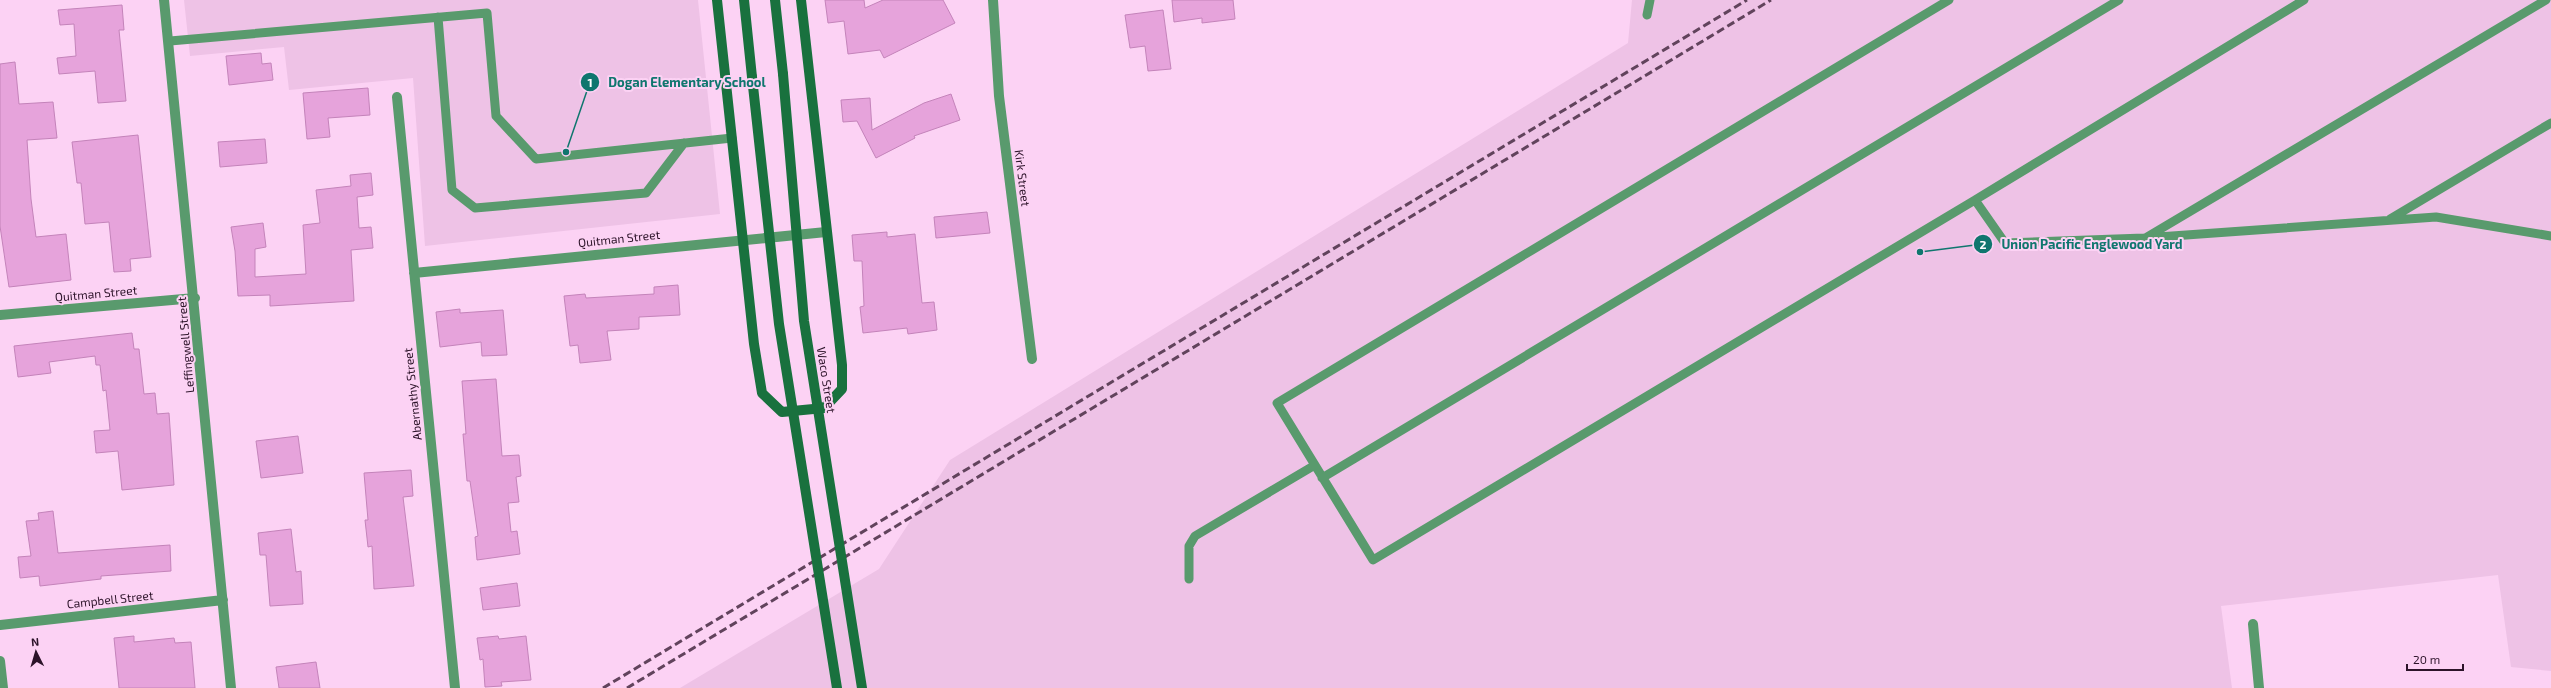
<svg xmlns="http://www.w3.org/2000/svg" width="2551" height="688" viewBox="0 0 2551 688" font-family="'Exo 2',sans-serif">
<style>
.built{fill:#eec2e6}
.building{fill:#e6a3db;stroke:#c483ba}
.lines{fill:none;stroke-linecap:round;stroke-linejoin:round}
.service{stroke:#599a6d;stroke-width:9}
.minor{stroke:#599a6d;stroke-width:10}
.secondary{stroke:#19713e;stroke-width:10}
.rail{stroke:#61435c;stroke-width:3;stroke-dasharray:8 4;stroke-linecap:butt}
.secondary-bridge{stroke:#19713e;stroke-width:10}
.labels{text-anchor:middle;stroke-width:4;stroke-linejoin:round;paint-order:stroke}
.street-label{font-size:12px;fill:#2c1329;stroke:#fcd2f4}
.leader{fill:none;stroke:#0f766e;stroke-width:1.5}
.callout-dot{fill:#0f766e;stroke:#fcd2f4;stroke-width:1.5}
.mark-label{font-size:12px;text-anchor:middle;font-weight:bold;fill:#fff}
.callout-label{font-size:13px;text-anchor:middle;font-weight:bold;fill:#0f766e;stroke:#fcd2f4;stroke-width:4;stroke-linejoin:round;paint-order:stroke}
</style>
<rect width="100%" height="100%" fill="#fcd2f4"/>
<path class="built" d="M 184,0 L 698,0 L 720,214 L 425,246 L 413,78 L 289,90 L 284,47 L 190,56 Z
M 1632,0 L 2551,0 L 2551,671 L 2511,667 L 2498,575 L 2221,606 L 2232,688 L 680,688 L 879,569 L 950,460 L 1628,43 Z"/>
<path class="building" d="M 825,0 L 864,0 L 865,8 L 883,0 L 943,0 L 955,23 L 884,58 L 880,50 L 848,54 L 844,21 L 828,23 Z
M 1172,0 L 1233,0 L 1235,19 L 1202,23 L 1202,18 L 1174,22 Z
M 122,5 L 124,30 L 119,30 L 126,101 L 98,103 L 95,71 L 59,74 L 57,58 L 76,56 L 74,24 L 60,25 L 58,10 Z
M 1163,10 L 1171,69 L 1148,71 L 1145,46 L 1130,48 L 1125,15 Z
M 261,53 L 262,64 L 271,63 L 273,80 L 229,85 L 226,56 Z
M 15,62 L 19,104 L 53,102 L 57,138 L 27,140 L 31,199 L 36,237 L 66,234 L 71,280 L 9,287 L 0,226 L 0,64 Z
M 368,88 L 370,115 L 328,118 L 330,137 L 307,139 L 303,93 Z
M 951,94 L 960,120 L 914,136 L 915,138 L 876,158 L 857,121 L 843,122 L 841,100 L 870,98 L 872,130 L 924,103 Z
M 138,135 L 151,257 L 130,259 L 131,271 L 114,272 L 109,222 L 85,224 L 81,183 L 77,183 L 72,142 Z
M 265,139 L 267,163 L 220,167 L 218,142 Z
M 371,173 L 373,195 L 357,197 L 359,228 L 371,227 L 373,248 L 351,250 L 354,301 L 270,306 L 270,295 L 238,296 L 235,251 L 231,227 L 263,223 L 266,247 L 255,249 L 255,277 L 306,274 L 303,225 L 320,223 L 316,190 L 351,186 L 350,175 Z
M 987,212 L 990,233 L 936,238 L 934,217 Z
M 887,232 L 887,237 L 915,234 L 922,303 L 934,302 L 937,330 L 908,334 L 907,328 L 863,333 L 860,307 L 864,306 L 862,261 L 854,261 L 852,235 Z
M 678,285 L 680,315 L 639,317 L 639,329 L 607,331 L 611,360 L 580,363 L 578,345 L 570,346 L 564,296 L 585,294 L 586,298 L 654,294 L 654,287 Z
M 460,309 L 460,313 L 503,310 L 507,355 L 482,356 L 481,342 L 440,347 L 436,312 Z
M 132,333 L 134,349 L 139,349 L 144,394 L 155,393 L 157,414 L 169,413 L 174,485 L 122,490 L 118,451 L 96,453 L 94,431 L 110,430 L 106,390 L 103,391 L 100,365 L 96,365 L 95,356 L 49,362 L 51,373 L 18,377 L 14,346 Z
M 496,379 L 502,456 L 519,455 L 521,476 L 516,477 L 519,502 L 508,503 L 511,532 L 517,531 L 520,554 L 477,560 L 475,537 L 478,536 L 470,481 L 467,481 L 463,434 L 466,434 L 462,381 Z
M 298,436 L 303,473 L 261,478 L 256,441 Z
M 411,470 L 413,496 L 403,497 L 414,586 L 374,589 L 372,546 L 368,547 L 365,520 L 368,520 L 364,473 Z
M 53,511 L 58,553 L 170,545 L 171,571 L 101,576 L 101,579 L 40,586 L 39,576 L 20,578 L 18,557 L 31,556 L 26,521 L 39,520 L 38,513 Z
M 291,529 L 296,572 L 301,571 L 303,604 L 270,606 L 266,555 L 260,555 L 258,533 Z
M 517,583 L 520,606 L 483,610 L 480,588 Z
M 134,636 L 134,642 L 174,638 L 175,643 L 191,642 L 195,688 L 119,688 L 114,638 Z
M 498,636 L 499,639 L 526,636 L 531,680 L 501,682 L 502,686 L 485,687 L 483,659 L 480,660 L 477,638 Z
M 316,662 L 320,688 L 279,688 L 276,667 Z"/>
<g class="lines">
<path class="service" d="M 1949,0 L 1277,403 L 1373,560 L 1975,200
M 2304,0 L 1975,200 L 2005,243 L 2144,238 L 2436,217 L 2551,236
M 1647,15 L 1650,0
M 438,17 L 452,190 L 475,208 L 646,193 L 684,143
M 170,41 L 487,13 L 496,116 L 536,159 L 732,138
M 2390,219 L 2551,123
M 2147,237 L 2546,0
M 1322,478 L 2119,0
M 1189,579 L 1189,546 L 1195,536 L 1315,465"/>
<path class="minor" d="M 164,0 L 231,688
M 993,0 L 999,96 L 1032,359
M 397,97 L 455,688
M 414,273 L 826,232
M 0,315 L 195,298
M 2253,624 L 2259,688
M 0,625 L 223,600
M 0,661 L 3,688"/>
<path class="secondary" d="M 717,0 L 754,344 L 762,393 L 782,412 L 824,408 L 842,389 L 842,365 L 801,0
M 744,0 L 752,77
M 775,0 L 783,74"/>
<path class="rail" d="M 603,688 L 1747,0
M 627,688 L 1771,0"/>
<path class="secondary-bridge" d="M 783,74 L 804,321 L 862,688
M 752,77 L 779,324 L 837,688"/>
</g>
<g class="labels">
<g class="street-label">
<text transform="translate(1022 178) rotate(83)" y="4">Kirk Street</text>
<text transform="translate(619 239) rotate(-6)" y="4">Quitman Street</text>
<text transform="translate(96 294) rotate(-5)" y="4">Quitman Street</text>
<text transform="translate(186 345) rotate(-95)" y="4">Leffingwell Street</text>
<text transform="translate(826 380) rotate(81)" y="4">Waco Street</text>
<text transform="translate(413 394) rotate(-96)" y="4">Abernathy Street</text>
<text transform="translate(110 600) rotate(-6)" y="4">Campbell Street</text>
</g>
</g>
<path class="leader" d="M566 152L590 82M1920 252L1983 244"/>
<g class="callout-dot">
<circle cx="566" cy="152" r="4"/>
<circle cx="1920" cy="252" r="4"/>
<circle cx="590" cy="82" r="10"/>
<circle cx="1983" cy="244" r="10"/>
</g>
<g class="mark-label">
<text x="590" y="87">1</text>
<text x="1983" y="249">2</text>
</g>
<g class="callout-label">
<text x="687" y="87">Dogan Elementary School</text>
<text x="2092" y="249">Union Pacific Englewood Yard</text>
</g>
<g transform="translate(36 652) rotate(355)" stroke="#fcd2f4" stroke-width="3" paint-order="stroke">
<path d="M0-3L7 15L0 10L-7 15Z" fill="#2c1329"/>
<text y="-6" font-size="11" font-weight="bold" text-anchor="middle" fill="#2c1329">N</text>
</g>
<path d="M2407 664v6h56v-6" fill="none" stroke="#2c1329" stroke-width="2"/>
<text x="2413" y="664" font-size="12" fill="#2c1329" stroke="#fcd2f4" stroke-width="3" paint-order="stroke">20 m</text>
</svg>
